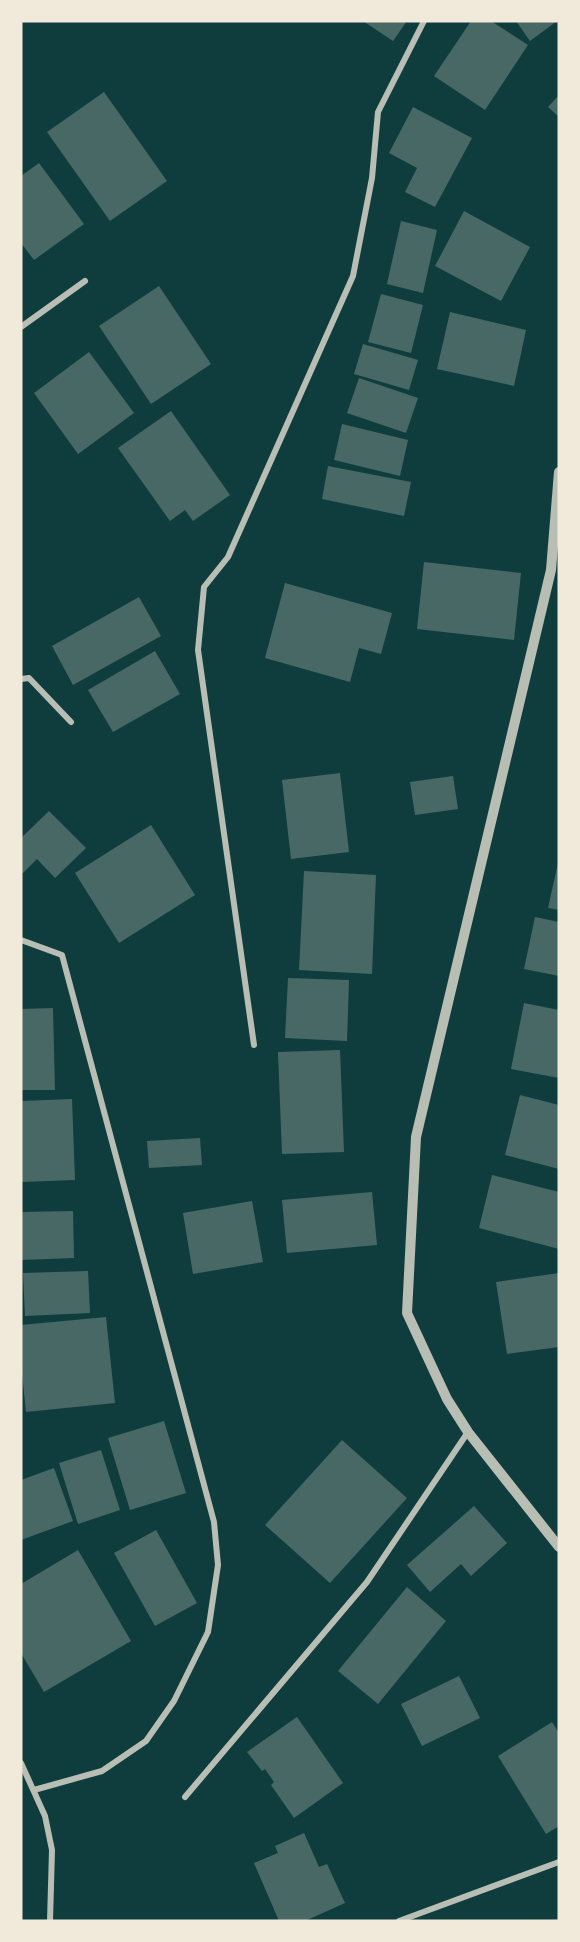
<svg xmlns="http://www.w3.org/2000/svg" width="580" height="1942" viewBox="0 0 580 1942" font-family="'Crimson Pro',serif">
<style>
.building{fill:#486865}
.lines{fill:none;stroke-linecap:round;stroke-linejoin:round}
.minor{stroke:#b8beb3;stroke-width:6}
.tertiary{stroke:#b8beb3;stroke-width:10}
</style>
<rect width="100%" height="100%" fill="#0f3d3e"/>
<path class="building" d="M 363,21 L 407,21 L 393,41 Z
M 471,21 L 491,21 L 528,45 L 485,110 L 434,76 Z
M 516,21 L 557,21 L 530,41 Z
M 104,92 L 167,181 L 110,221 L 47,132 Z
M 559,95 L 559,117 L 548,107 Z
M 413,107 L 472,138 L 435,207 L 405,192 L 417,168 L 389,153 Z
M 39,163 L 84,224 L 34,260 L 21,243 L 21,176 Z
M 464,211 L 530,247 L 501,301 L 435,266 Z
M 401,221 L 437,230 L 423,293 L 387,284 Z
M 159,286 L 211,364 L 151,404 L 99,326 Z
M 381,294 L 423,305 L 411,353 L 368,342 Z
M 450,312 L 526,330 L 514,386 L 437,369 Z
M 363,344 L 418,360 L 409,390 L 354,374 Z
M 89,352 L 134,413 L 78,454 L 34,393 Z
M 359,378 L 418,398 L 406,433 L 347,413 Z
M 171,411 L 230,495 L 193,521 L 185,510 L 170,521 L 118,448 Z
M 342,424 L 408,440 L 400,476 L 334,460 Z
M 328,466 L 411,482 L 404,516 L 322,499 Z
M 424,562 L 521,573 L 514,640 L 417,629 Z
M 285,583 L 392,613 L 381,654 L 359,648 L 350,682 L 265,658 Z
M 139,597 L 161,636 L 73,685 L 52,646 Z
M 155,651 L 180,694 L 113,732 L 88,690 Z
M 340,773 L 349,852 L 291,859 L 282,780 Z
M 453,776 L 458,809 L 415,815 L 410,782 Z
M 49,811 L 86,848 L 55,878 L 37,859 L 21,875 L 21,838 Z
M 151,825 L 195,895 L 119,943 L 75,873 Z
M 558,863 L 559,863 L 559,910 L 548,908 Z
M 304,871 L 376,875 L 372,974 L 299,970 Z
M 535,917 L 559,922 L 559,976 L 524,969 Z
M 288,978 L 349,980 L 347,1041 L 285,1038 Z
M 524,1003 L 559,1010 L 559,1078 L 511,1069 Z
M 53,1008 L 55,1090 L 21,1090 L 21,1009 Z
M 340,1050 L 344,1152 L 282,1154 L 278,1052 Z
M 520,1095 L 559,1105 L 559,1169 L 505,1155 Z
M 72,1099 L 75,1180 L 21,1182 L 21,1101 Z
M 200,1138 L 202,1165 L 149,1168 L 147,1141 Z
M 492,1175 L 559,1192 L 559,1249 L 479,1228 Z
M 372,1192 L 377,1245 L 287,1253 L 282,1200 Z
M 252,1201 L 263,1262 L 193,1274 L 183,1213 Z
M 73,1211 L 74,1258 L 21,1260 L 21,1212 Z
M 88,1271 L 90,1313 L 25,1316 L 23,1273 Z
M 559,1273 L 559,1347 L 507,1354 L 496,1282 Z
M 106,1317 L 115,1403 L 26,1412 L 21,1364 L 21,1325 Z
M 164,1421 L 186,1493 L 130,1510 L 108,1438 Z
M 342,1440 L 407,1498 L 330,1583 L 265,1525 Z
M 101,1450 L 120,1510 L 78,1524 L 59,1463 Z
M 54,1468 L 73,1521 L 21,1540 L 21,1480 Z
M 474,1506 L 507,1543 L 471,1576 L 461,1564 L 430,1592 L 407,1565 Z
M 156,1530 L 197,1603 L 155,1626 L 114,1553 Z
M 78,1550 L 131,1641 L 44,1692 L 21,1653 L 21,1584 Z
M 407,1587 L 446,1621 L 378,1704 L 338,1671 Z
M 459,1676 L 480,1718 L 422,1746 L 401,1704 Z
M 297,1717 L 343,1783 L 294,1818 L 271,1785 L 274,1782 L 265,1769 L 262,1771 L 247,1752 Z
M 552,1722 L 559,1733 L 559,1826 L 546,1834 L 498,1756 Z
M 304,1833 L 319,1867 L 327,1864 L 345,1903 L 305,1921 L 279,1921 L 254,1863 L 278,1853 L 275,1846 Z"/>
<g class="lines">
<path class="minor" d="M 21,327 L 85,281
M 21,679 L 29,678 L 71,722
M 21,940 L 62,955 L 214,1522 L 218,1565 L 208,1632 L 174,1701 L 146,1741 L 102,1771 L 34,1790
M 254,1045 L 198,650 L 204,587 L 228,557 L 353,276 L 372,178 L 378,112 L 424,21
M 21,1763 L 45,1816 L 52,1850 L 50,1921
M 185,1797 L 367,1582 L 468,1432
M 399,1921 L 559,1862"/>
<path class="tertiary" d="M 559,472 L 551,570 L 416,1137 L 407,1313 L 447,1399 L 468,1432 L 559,1547"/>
</g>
<rect width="580" height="1942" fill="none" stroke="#f1e9da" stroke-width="45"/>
</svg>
